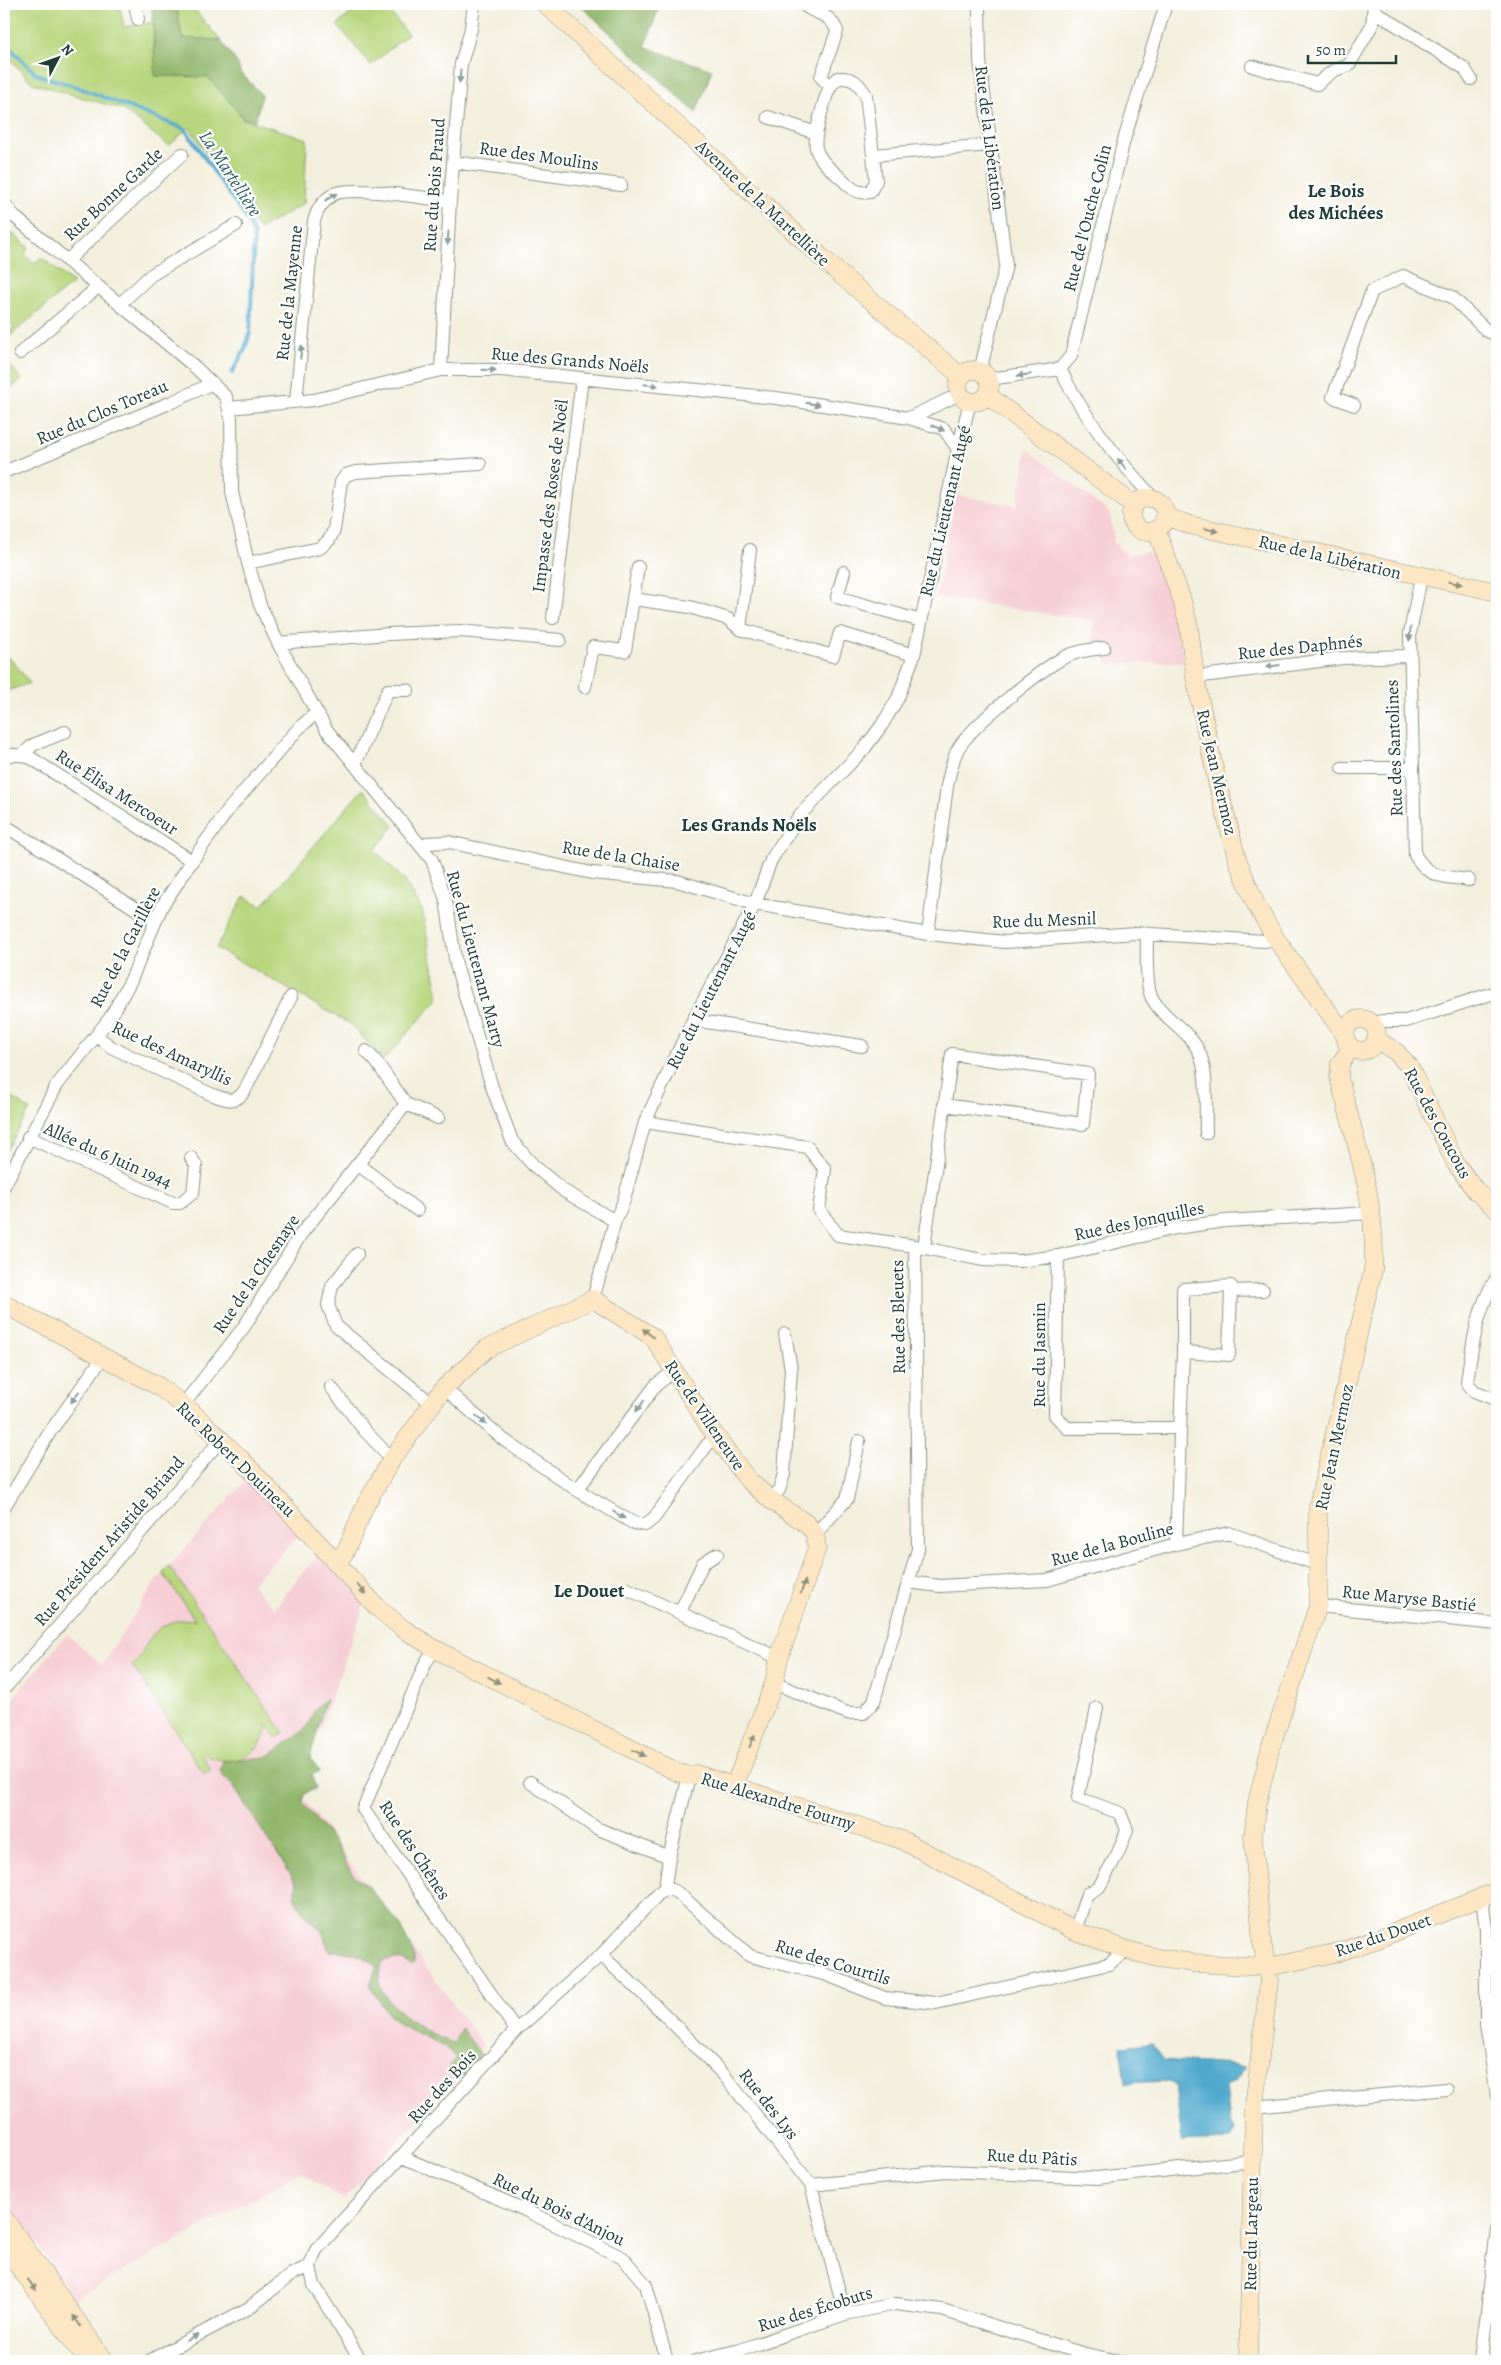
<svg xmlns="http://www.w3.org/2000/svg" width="1501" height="2365" viewBox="0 0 1501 2365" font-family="Alegreya,serif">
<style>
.built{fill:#f6cfd6}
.green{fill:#b8d67d;stroke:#6c8a58}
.forest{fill:#92b76c;stroke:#587a50}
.water{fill:#4fa9cd;stroke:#377380}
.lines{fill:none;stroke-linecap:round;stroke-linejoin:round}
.stream{stroke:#4fa9cd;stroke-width:4}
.street-casing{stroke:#899688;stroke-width:14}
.secondary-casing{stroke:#899688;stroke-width:19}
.street{stroke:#fff;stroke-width:12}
.secondary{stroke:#fce6c4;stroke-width:18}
.oneway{fill:#8f9e9a}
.oneway2{fill:#8e927c}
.labels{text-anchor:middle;stroke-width:4.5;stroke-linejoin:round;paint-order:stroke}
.street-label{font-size:18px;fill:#1f3d34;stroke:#fff}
.water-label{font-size:19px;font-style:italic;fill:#30636a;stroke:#fff}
.neighbourhood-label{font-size:19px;font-weight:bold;fill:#1f3d34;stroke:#fff}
</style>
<rect width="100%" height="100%" fill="#fff"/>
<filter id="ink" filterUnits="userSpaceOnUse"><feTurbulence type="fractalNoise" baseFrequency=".02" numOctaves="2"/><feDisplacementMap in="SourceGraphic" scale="10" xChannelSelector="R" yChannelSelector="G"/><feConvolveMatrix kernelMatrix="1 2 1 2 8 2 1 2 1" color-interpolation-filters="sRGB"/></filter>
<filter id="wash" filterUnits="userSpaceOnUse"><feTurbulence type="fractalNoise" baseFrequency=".0096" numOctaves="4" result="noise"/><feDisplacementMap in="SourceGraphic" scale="20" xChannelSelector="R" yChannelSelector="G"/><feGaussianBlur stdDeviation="1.12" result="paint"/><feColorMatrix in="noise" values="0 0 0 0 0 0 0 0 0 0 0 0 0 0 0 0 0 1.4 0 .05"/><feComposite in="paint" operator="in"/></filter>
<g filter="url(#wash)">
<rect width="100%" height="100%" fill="#f3efdd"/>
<path class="built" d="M 1027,449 L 1110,513 L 1114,543 L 1127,555 L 1147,552 L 1159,561 L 1172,603 L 1184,662 L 1110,664 L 1092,646 L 1094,621 L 936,597 L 956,495 L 1017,506 Z
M 248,1478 L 300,1534 L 251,1585 L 275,1609 L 300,1575 L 321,1554 L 366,1601 L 298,1790 L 484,2047 L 344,2200 L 301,2172 L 74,2299 L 4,2196 L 4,1709 L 67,1634 L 102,1665 L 156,1581 Z"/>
<path class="green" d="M 4,4 L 98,4 L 120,8 L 124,27 L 154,22 L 153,39 L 156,76 L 209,77 L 244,119 L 307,139 L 304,203 L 259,230 L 189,127 L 169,146 L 122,109 L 32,83 L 4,52 Z
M 176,4 L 190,4 L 220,40 L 182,38 Z
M 362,4 L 383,4 L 408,34 L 371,65 L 337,25 Z
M 12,233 L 29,248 L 24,254 L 34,264 L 42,258 L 73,283 L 4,341 L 4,336 L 14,328 L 4,316 L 4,234 Z
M 4,358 L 22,380 L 4,393 Z
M 10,658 L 30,683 L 4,692 L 4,660 Z
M 363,789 L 394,826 L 375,850 L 405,881 L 422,910 L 439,998 L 384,1060 L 350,1024 L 216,948 L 244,896 L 262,906 Z
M 4,1092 L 30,1110 L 4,1155 Z
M 169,1566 L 284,1733 L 276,1738 L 267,1725 C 263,1757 231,1769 204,1754 L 202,1756 L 211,1769 L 204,1774 L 132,1665 C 143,1657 140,1655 145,1646 C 156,1626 174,1617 195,1620 L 163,1573 Z"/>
<path class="forest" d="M 151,4 L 176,4 L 182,38 L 220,40 L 238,64 L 240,72 L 262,95 L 255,121 L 244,119 L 208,77 L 155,76 C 154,52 155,27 151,4 Z
M 579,4 L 660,4 L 645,47 L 712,70 L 696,113 Z
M 326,1698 L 310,1758 L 320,1771 L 311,1775 L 316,1788 L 304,1794 L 303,1804 L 336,1844 L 353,1875 L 367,1885 L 400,1925 L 414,1955 L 414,1964 L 411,1965 C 401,1958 393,1957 382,1962 C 381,1970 378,1981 381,1989 C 390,2009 434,2039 454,2043 L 461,2028 L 480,2053 L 478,2066 L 468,2075 L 458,2074 L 449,2066 L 456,2058 C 441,2038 410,2035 391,2017 C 383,2009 377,1995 370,1985 L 377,1966 C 365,1955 345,1950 329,1951 L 322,1931 L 306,1916 L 294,1897 L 297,1884 L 233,1786 L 220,1773 L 223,1761 L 267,1757 L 303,1731 L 309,1723 L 315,1709 Z"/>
<path class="water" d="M 1152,2043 L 1163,2060 L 1246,2066 L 1235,2081 L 1226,2087 L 1230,2122 L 1235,2130 L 1230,2140 L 1182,2142 L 1175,2084 L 1169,2081 L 1125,2083 L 1120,2046 Z"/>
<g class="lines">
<path class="stream" d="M 4,42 L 36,74 L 77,87 L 185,129 L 248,221 L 254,235 L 250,333 L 244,351 L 232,373"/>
</g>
</g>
<g filter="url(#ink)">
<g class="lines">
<defs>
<path id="street" d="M 135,4 L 138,19
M 803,4 C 816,16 829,11 837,31 L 821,77 L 830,86
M 979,4 L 980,61 L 1006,265 L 980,371
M 1374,11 L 1464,68 L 1471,79
M 1252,66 L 1317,84 L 1333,71 L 1349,65 L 1372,25 L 1374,4
M 838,78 C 853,77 858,82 866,95 L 876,181 L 870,192 C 857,194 852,189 843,180 C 833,171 819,161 816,148 C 813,137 825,97 830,87 C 832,84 835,81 838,78 Z
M 768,117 L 816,133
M 873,155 L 990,145
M 453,162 L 621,185
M 4,203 L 16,218 L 195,367 L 226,397 L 231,418 L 232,492 L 248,563 L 260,605 L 278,643 L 326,729 L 432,860 L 446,900 L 456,965 L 492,1087 L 512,1141 L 533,1165 L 564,1191 L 615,1221
M 67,261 L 182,154
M 120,304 L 151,275 L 236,225
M 20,353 L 98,287
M 1060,369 C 1084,418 1118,460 1155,500
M 441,370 L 450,201 L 461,64 L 471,29 L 474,4
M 989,379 L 1060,369 L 1071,356 L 1124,140 L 1166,4
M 296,401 L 314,221 C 317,210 323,200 334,194 C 353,185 426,199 450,201
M 1354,405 L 1333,397 L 1372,291 L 1403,276 L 1452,297 L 1487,331 L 1497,335
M 229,408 L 314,400 L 441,370 L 501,370 L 776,398 L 909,418 L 944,429 L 958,449
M 909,418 L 960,394
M 4,472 L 172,402 L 213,383
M 248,563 L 320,548 L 329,540 L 334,530 L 341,482 L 346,475 L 356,472 L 480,464
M 844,572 L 837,597 L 921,621
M 1421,577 L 1410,633 L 1415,855 C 1429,879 1444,876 1469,880
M 633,599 L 638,567
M 553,618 L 582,378
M 740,629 L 750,550
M 278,643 L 389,634 L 460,631 L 560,640
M 1195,677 L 1343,658 L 1409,656
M 585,687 L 593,647 L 625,651 L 633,599 L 690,607 L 728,619 L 740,629 L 833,656 L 840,633 L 914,655
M 4,755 L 22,755 L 31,758 L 192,861
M 22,755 L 33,745 L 65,732
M 355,764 L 388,690 L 408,690
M 1342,768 L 1413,768
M 4,825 L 155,921
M 422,846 L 427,843 L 448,842 L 592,873 L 677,881 L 755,904 L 928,934 L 1005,942 L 1136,933 L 1264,941 L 1276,939
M 928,934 L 947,786 C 950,773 952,760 958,749 C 971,726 1039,671 1063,658 C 1076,651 1089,650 1104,648
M 1147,934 C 1147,950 1145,984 1152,998 C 1163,1020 1191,1029 1201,1057 C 1208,1077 1205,1111 1206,1133
M 693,1020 L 862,1046
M 1373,1025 L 1382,1021 L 1406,1021 L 1497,992
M 97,1036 L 111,1047 L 213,1095 C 226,1100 237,1104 245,1090 L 291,997
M 366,1051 L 375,1060 L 406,1104
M 645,1122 L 807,1147 L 825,1169 L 819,1210 L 838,1235 L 915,1246 L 918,1549 L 874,1701 L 864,1713 L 847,1713 L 774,1683
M 28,1137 L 173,1203 L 180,1203 L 193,1193 L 196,1165 L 191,1158
M 359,1165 L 417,1210
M 4,1186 L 57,1085 L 110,1018 L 131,980 L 162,906 L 192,861 L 228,810 L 298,729 L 316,713
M 915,1246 L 982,1260 L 1020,1261 L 1058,1256 L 1176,1228 L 1225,1221 L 1372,1213
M 924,1247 L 952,1054 L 1088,1074 L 1083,1124 L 944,1105
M 357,1254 L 332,1286 L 328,1305 L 336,1326 L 431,1403
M 1058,1256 L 1055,1415 L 1067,1428 L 1179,1428
M 1497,1278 C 1478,1303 1471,1351 1467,1382 L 1474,1391 L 1497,1400
M 1231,1286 L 1229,1355 L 1183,1352 L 1183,1289 Z
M 1231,1291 L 1263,1290
M 593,1299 L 615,1221 L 623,1203 L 645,1122 L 693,1020 L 755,904 L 771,860 L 799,816 L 864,749 L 882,725 L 898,698 L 914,655 L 958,449 L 970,402
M 331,1387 L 365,1431 L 392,1459
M 444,1388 L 504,1440 L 577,1490 L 633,1523 L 645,1525 L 654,1518 L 707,1445 L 716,1437
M 183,1405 L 244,1327 L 301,1234 L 406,1104 L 438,1118
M 577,1490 L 656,1385 L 674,1371
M 771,1500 L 779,1490 L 784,1474 L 791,1369 L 785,1334
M 4,1507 L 50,1432 L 103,1357
M 815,1534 L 847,1499 L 859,1441
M 1176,1544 L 1183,1352
M 908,1582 L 940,1586 L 1047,1580 L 1176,1544 L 1229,1533 L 1319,1565
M 625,1588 L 779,1658
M 1318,1606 L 1497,1624
M 680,1612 L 703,1563 L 717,1554
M 435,1649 L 426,1662 L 363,1809 L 516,2030
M 4,1689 L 221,1440
M 530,1782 L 596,1828 L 669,1857
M 665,1887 L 678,1893 L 750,1956 L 827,1975 L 885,1998 L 936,2003 L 1109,1964 L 1127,1950
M 1482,1899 L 1486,1929 L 1486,2024 L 1497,2096
M 1075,1931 L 1087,1894 L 1099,1887 L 1118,1853 L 1127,1830 L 1120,1813 L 1078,1798 L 1097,1708
M 601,1955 L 654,2004 L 724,2075 L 811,2185 L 845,2314
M 1254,2107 L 1446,2089
M 402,2157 L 523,2209 L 623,2258 L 646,2285 L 667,2361
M 811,2185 L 946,2171 L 1097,2178 L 1252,2161
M 149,2361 L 249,2308 L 292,2274 L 310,2266
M 361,2361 L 314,2285 L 310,2266 L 316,2250 L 516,2030 L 601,1955 L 665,1887 L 669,1857 L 689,1776
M 695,2361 L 740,2350 L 845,2314 L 896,2304 L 942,2310 L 1081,2353 L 1119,2361
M 1481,2361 L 1497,2229"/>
<path id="secondary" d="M 545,4 L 842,276 L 961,376
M958 386a16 16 0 1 1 32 0a16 16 0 1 1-32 0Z
M 987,395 L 1134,505
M1131 515a17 17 0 1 1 34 0a17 17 0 1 1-34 0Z
M 1164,516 L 1190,525 L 1497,592
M 1156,529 L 1181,597 L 1189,627 L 1195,677 L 1217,782 L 1237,859 L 1256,905 L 1276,939 L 1345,1035
M1345 1035a16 16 0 1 1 32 0a16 16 0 1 1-32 0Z
M 1376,1039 L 1396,1052 L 1409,1066 L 1456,1164 L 1476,1191 L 1497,1210
M 4,1304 L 158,1386 L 190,1410 L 241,1459 L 377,1607 L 402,1628 L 435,1649 L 679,1773 L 689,1776 L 696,1774 L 902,1840 L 1075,1931 L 1127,1950 L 1158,1958 L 1194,1963 L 1266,1967 L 1288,1963 L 1339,1952 L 1378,1939 L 1497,1891
M 338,1562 L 345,1552 L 366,1504 L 392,1459 L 444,1388 L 486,1349 L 593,1299 L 653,1337 L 710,1428 L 748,1480 L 771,1500 L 807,1524 L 815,1534 L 817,1548 L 779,1658 L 774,1683 L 734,1787
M 4,2218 L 105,2361
M 4,2246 L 87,2361
M 1248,2361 L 1254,2107 L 1269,1981 L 1262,1942 L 1253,1836 L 1257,1803 L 1271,1746 L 1318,1606 L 1318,1505 L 1373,1270 C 1379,1208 1354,1138 1339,1077 L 1340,1064 L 1351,1048"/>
</defs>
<use href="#street" class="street-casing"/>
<use href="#secondary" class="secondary-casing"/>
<use href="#street" class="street"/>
<use href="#secondary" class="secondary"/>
</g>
<defs><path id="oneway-solid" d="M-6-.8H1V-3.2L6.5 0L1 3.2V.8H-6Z" transform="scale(1.25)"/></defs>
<g class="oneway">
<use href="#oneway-solid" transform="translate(460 76) rotate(94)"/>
<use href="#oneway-solid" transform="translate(331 197) rotate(-32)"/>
<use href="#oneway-solid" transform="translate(448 238) rotate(94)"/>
<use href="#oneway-solid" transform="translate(301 352) rotate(-84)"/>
<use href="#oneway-solid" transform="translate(489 370) rotate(2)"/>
<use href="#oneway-solid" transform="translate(1024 375) rotate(172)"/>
<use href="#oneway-solid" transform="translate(651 385) rotate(6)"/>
<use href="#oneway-solid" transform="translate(813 404) rotate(9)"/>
<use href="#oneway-solid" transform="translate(938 428) rotate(23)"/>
<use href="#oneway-solid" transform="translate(1122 464) rotate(-130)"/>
<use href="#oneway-solid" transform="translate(1410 634) rotate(96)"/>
<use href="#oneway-solid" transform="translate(1273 666) rotate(173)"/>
<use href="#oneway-solid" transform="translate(75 1397) rotate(125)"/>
<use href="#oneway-solid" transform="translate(640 1406) rotate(127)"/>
<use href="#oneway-solid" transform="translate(481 1420) rotate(41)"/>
<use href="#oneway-solid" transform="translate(619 1515) rotate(31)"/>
<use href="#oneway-solid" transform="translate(192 2338) rotate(-28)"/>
</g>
<g class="oneway2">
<use href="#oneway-solid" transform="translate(1211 530) rotate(13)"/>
<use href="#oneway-solid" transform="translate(1455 583) rotate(11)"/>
<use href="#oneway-solid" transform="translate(648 1333) rotate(-141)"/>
<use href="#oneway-solid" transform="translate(803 1587) rotate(-71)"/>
<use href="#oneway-solid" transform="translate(361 1589) rotate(49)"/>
<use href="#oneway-solid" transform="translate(494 1680) rotate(28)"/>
<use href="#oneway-solid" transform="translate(752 1741) rotate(-68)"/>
<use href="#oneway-solid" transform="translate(639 1753) rotate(26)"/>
<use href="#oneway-solid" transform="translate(32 2285) rotate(54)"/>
<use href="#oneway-solid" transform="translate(77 2321) rotate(-125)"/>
</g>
</g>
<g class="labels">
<g class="street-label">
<text transform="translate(990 138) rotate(83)" y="6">Rue de la Libération</text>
<text transform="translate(539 156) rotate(8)" y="6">Rue des Moulins</text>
<text transform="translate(434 185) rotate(-86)" y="6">Rue du Bois Praud</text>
<text transform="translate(113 194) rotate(-43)" y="6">Rue Bonne Garde</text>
<text transform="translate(763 203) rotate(43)" y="6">Avenue de la Martellière</text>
<text transform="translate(1087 218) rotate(-76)" y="6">Rue de l'Ouche Colin</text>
<text transform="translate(289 293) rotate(-84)" y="6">Rue de la Mayenne</text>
<text transform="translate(570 360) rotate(5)" y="6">Rue des Grands Noëls</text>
<text transform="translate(102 412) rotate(-23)" y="6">Rue du Clos Toreau</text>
<text transform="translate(550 496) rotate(-83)" y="6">Impasse des Roses de Noël</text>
<text transform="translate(945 511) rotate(-77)" y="6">Rue du Lieutenant Augé</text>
<text transform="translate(1330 557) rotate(13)" y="6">Rue de la Libération</text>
<text transform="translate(1300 647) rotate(-6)" y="6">Rue des Daphnés</text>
<text transform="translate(1394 748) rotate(-92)" y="6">Rue des Santolines</text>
<text transform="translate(1217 772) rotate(77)" y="6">Rue Jean Mermoz</text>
<text transform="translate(117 792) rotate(33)" y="6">Rue Élisa Mercoeur</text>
<text transform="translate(621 856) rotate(9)" y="6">Rue de la Chaise</text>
<text transform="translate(1044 920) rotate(-2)" y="6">Rue du Mesnil</text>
<text transform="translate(125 947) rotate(-63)" y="6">Rue de la Garillère</text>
<text transform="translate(476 959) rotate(75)" y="6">Rue du Lieutenant Marty</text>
<text transform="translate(711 990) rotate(-63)" y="6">Rue du Lieutenant Augé</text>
<text transform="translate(172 1053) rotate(25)" y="6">Rue des Amaryllis</text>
<text transform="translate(1438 1123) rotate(62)" y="6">Rue des Coucous</text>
<text transform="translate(108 1155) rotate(24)" y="6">Allée du 6 Juin 1944</text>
<text transform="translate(1139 1221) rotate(-12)" y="6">Rue des Jonquilles</text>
<text transform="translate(256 1274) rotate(-56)" y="6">Rue de la Chesnaye</text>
<text transform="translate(898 1317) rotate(-91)" y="6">Rue des Bleuets</text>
<text transform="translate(1039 1355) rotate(-90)" y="6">Rue du Jasmin</text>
<text transform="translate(705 1415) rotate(56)" y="6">Rue de Villeneuve</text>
<text transform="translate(1334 1447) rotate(-78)" y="6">Rue Jean Mermoz</text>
<text transform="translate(236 1459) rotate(44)" y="6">Rue Robert Douineau</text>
<text transform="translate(109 1541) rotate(-49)" y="6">Rue Président Aristide Briand</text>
<text transform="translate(1112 1544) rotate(-15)" y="6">Rue de la Bouline</text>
<text transform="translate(1409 1598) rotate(6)" y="6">Rue Maryse Bastié</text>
<text transform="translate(778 1801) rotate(17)" y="6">Rue Alexandre Fourny</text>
<text transform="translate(415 1850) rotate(57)" y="6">Rue des Chênes</text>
<text transform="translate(1383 1935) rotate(-19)" y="6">Rue du Douet</text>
<text transform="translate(833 1962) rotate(17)" y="6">Rue des Courtils</text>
<text transform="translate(442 2086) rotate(-48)" y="6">Rue des Bois</text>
<text transform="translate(769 2104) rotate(52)" y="6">Rue des Lys</text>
<text transform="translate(1032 2157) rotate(3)" y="6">Rue du Pâtis</text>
<text transform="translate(559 2209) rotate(26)" y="6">Rue du Bois d'Anjou</text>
<text transform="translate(1251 2234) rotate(-89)" y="6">Rue du Largeau</text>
<text transform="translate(815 2309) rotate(-17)" y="6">Rue des Écobuts</text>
</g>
<g class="water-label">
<text transform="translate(231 173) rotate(57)" y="7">La Martellière</text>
</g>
<g class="neighbourhood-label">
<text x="1336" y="197">Le Bois<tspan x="1336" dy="22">des Michées</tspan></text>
<text x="749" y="831">Les Grands Noëls</text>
<text x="589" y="1597">Le Douet</text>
</g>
</g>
<rect width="1501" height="2365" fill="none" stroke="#fff" stroke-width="20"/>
<g transform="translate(58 58) rotate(49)" stroke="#ffffff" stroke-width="4" paint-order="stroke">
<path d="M0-4L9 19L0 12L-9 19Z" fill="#1f3d34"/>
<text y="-8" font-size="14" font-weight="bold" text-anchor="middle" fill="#1f3d34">N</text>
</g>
<path d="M1308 55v8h88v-8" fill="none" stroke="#1f3d34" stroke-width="2.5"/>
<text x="1316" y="55" font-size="15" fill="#1f3d34" stroke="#ffffff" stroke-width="4" paint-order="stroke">50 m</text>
</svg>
